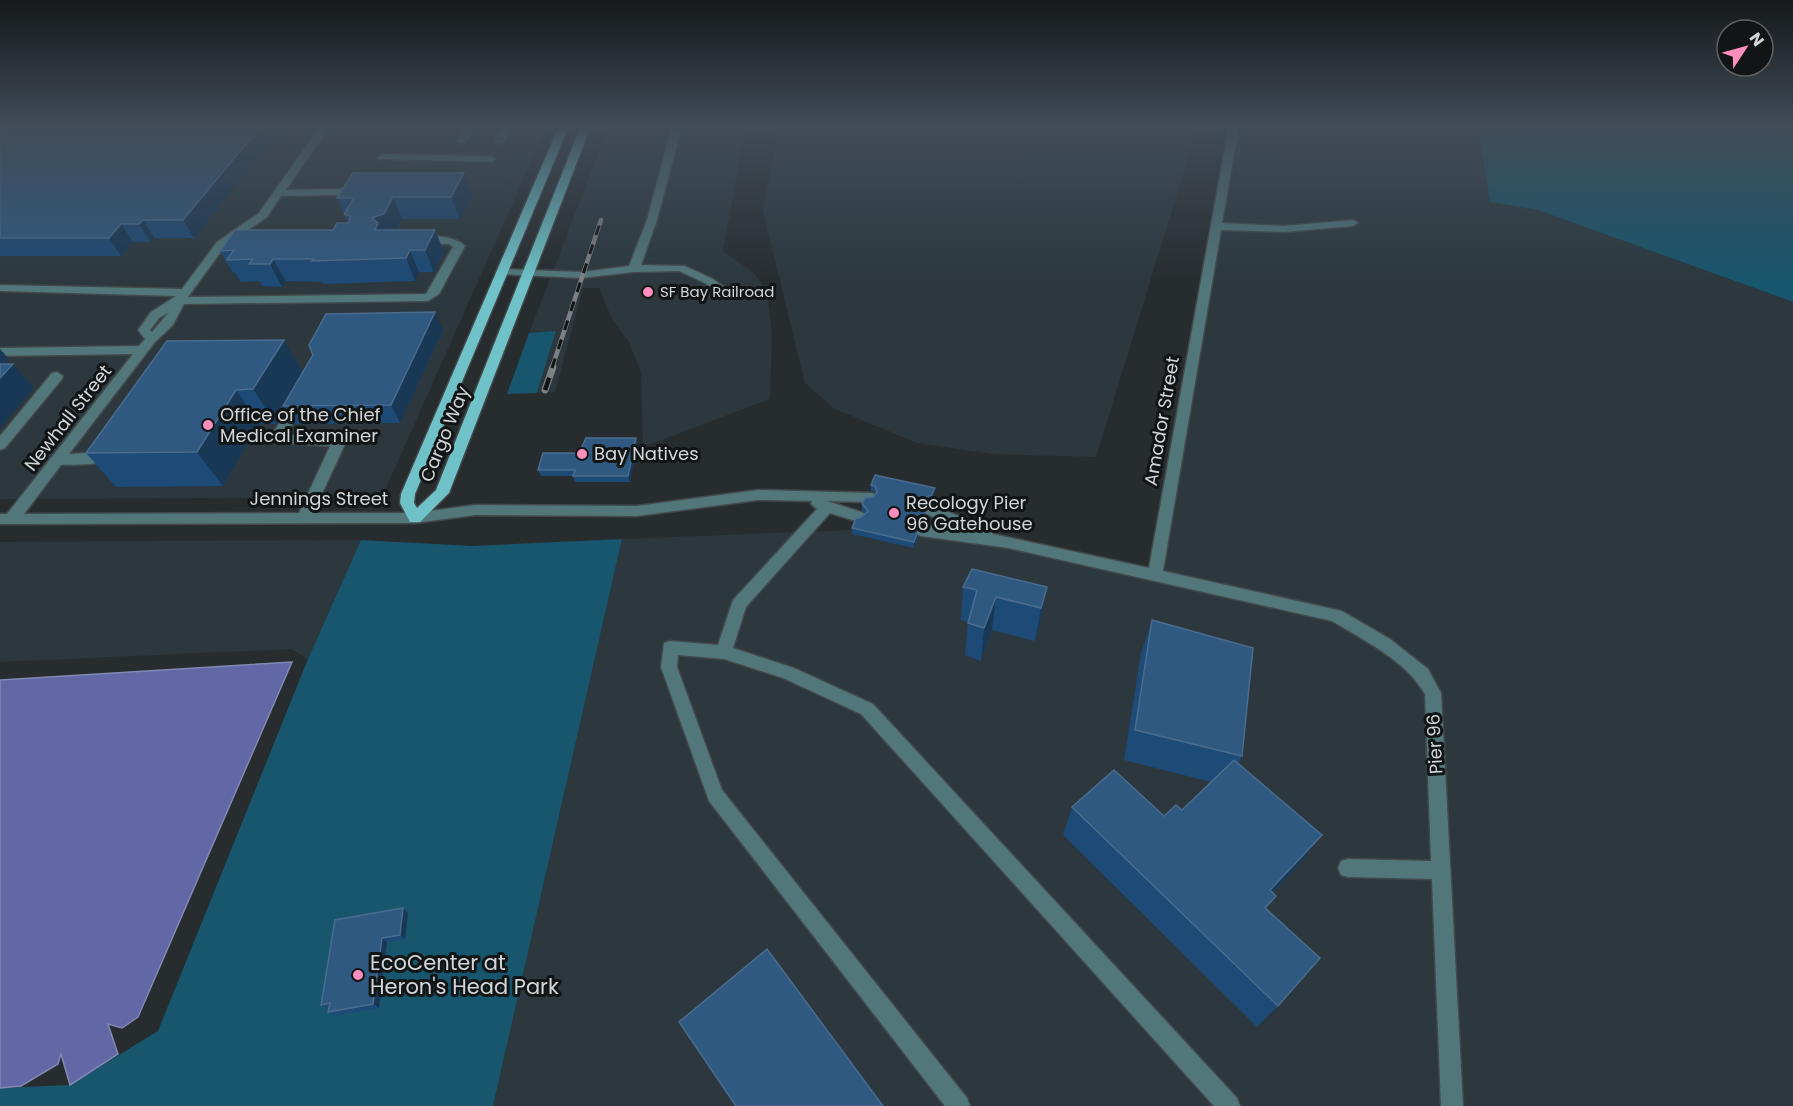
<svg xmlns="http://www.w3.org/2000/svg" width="1793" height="1106" viewBox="0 0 1793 1106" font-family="Poppins,sans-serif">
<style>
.built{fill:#2c383e}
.green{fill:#18566d}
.water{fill:#6168a5;stroke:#8389b4;stroke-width:1.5}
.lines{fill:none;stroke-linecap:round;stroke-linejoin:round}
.minor-casing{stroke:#43484a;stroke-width:3}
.major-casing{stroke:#43484a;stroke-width:3}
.minor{fill:#51777a;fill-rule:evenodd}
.major{fill:#6ec2c8;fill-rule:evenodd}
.rail-far1-casing{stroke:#7d8183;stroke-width:4.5}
.rail-casing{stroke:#7d8183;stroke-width:7}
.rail-far1{stroke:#121516;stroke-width:3;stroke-dasharray:10;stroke-linecap:butt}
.rail{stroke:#121516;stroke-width:4.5;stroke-dasharray:13;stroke-linecap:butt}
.wall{fill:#1d4a76}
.shaded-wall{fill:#193855}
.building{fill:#305981;stroke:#4a6c8e;stroke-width:1.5}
.poi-dot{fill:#fe8ebd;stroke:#121516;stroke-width:2}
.labels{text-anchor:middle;stroke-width:6;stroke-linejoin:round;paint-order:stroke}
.far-poi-label{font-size:15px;fill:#d3d6d8;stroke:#121516;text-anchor:start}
.poi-label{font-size:18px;fill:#d3d6d8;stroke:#121516;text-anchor:start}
.street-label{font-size:18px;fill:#d3d6d8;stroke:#121516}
.near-poi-label{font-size:21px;fill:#d3d6d8;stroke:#121516;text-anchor:start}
</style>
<rect width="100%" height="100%" fill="#272d2f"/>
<path class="built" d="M 0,126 L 547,126 L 382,497 L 0,499 Z
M 609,126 L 746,126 L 723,251 L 753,272 L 767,291 L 772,333 L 770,399 L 643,447 L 641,373 L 629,342 L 612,319 L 599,288 L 583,288 L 555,392 L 537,393 L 556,332 L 529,333 Z
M 779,126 L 1198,126 L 1096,457 L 992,454 L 917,443 L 833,408 L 805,383 L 763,211 Z
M 1235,126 L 1478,126 L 1491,202 L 1538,210 L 1793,302 L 1793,1106 L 493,1106 L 622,539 L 956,526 L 1154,575 Z
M 361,540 L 308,659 L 291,649 L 0,662 L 0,542 Z"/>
<path class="green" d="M 1478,126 L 1793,126 L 1793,302 L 1538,210 L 1490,202 Z
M 556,331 L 537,393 L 507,394 L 529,333 Z
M 622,539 L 493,1106 L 0,1106 L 0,1088 L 70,1085 L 158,1031 L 308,659 L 361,540 L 472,546 Z"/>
<path class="water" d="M 292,662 L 138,1017 L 122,1028 L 108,1024 L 118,1054 L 70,1085 L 61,1054 L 58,1064 L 21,1086 L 0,1088 L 0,680 Z"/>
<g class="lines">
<defs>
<path id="minor" d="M 320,126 L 330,126 L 286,190 L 338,189 L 364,185 L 364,189 L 338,195 L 281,196 L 267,217 L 225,246 L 188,297 L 426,294 L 453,247 L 449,244 L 420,244 L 414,241 C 426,232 455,236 465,246 L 439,294 L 428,301 L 184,304 L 173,325 L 155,342 L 69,454 L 100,452 L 109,449 L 116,454 C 105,467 77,464 61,465 L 24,514 L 299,513 L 330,446 L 272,442 L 270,439 L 294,397 L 299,396 L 306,400 L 286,435 L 339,437 L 346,442 L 313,513 L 415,513 L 475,505 L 637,506 L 758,490 L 873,493 L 875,497 L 873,501 L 868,502 L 827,501 L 864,513 L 866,517 L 859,522 L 830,513 L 746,607 L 733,648 L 794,668 L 873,704 L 1237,1098 L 1240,1106 L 1214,1106 L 861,714 L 783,678 L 724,659 L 678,655 L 677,667 L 722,790 L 967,1098 L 970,1106 L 945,1106 L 709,801 L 661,667 L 664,643 L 670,641 L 718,645 L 733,600 L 817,509 L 811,504 L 812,501 L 758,500 L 637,516 L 475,515 L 415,523 L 0,524 L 0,514 L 7,514 L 133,354 L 0,356 L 0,348 L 139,346 L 145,339 L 138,330 L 151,312 L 176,296 L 0,291 L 0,285 L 182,289 L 217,242 L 259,213 ZM 169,312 L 152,332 L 150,330 L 159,318 Z
M 465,126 L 475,126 L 465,143 L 459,143 L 457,141 Z
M 503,126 L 513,126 L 503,143 L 497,143 L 495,141 Z
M 672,126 L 682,126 L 657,220 L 641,265 L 685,266 L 713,279 L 733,293 L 733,297 L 725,297 L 705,283 L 679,271 L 634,272 L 582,278 L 498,274 L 496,272 L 502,269 L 582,272 L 629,266 L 647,220 Z
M 1229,126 L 1239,126 L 1222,223 L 1284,226 L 1353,220 L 1358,223 L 1353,226 L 1284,232 L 1221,230 L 1163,571 L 1342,611 L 1390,639 L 1428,669 L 1441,693 L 1463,1106 L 1441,1106 L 1432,879 L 1348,877 L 1341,875 L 1338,868 L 1341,861 L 1348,859 L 1431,861 L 1425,694 C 1405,660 1365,641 1332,621 L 1008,548 L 921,536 L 916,534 L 914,530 L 916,526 L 921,524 L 966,531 L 924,513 L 922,509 L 929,504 L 991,529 L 993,534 L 1149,568 Z
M 382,154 L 491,156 L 496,159 L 491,162 L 378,159 L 377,157 Z
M 57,372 L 63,376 L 62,379 L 5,448 L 0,450 L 0,436 L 52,373 Z"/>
<path id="major" d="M 559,126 L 569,126 L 415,494 L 414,503 L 417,508 L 436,490 L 581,126 L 591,126 L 449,493 L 420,522 L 410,522 L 400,503 L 401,494 Z"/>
</defs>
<use href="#minor" class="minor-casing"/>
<use href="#major" class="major-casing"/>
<use href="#minor" class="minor"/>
<use href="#major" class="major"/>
<defs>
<path id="rail-far1" d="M 552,368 L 601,220"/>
<path id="rail" d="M 545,390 L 553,367"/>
</defs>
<use href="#rail-far1" class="rail-far1-casing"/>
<use href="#rail" class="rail-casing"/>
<use href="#rail-far1" class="rail-far1"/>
<use href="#rail" class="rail"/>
</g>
<path class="wall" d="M 0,126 L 283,126 L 194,238 L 154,238 L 151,242 L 133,242 L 121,256 L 0,256 Z
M 472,194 L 460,219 L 402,219 L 397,230 L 435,230 L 444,252 L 434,272 L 419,272 L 415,281 L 324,284 L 323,282 L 286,281 L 282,287 L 262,286 L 259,281 L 241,282 L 235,273 L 233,273 L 220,251 L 333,230 L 348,223 L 337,198 Z
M 443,330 L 400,423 L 295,424 L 285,409 L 276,424 L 259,424 L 223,486 L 116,487 L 86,453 L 284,340 L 303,372 Z
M 638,444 L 630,482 L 575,482 L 573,476 L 541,476 L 538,470 L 579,453 Z
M 871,485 L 935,488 L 934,494 L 931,502 L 928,502 L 923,506 L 926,510 L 926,516 L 924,522 L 915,524 L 913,527 L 918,537 L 914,548 L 852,534 L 852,528 L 860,518 L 865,514 L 862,510 L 862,504 L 873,497 L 876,494 L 875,492 L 871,491 Z
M 963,587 L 1047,587 L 1041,620 L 1035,641 L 992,630 L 981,661 L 965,655 L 968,622 L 961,620 Z
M 1152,620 L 1242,756 L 1238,764 L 1301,862 L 1273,893 L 1266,909 L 1278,1006 L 1257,1027 L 1063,835 L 1072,807 L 1164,816 L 1182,810 L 1211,782 L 1124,760 L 1141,653 Z
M 408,913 L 405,939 L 387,942 L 379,1008 L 334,1016 L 328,1012 L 329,1008 L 327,1009 L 321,1005 L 335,920 Z
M 679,1022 L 883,1106 L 735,1106 Z"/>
<path class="shaded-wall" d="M 261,126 L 283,126 L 194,238 L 183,220 Z
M 464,173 L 472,194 L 460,219 L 451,197 Z
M 393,197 L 402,219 L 393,236 L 375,230 L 372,218 Z
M 143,220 L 154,238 L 151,242 L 139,224 Z
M 121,224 L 133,242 L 121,256 L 109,238 Z
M 435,230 L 444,252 L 434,272 L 425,250 Z
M 410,250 L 419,272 L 415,281 L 406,258 Z
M 273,259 L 286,281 L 282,287 L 270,264 Z
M 435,312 L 443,330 L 400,423 L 391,405 Z
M 284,340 L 305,375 L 283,406 L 285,409 L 276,424 L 253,389 Z
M 0,349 L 9,359 L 0,369 Z
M 13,364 L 34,388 L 0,428 L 0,378 Z
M 236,390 L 259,424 L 223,486 L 197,452 Z
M 636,438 L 638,444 L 630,482 L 628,476 Z
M 935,488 L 934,494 L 931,502 L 931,496 Z
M 928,496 L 928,502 L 920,508 L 920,502 Z
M 926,510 L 926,516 L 924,522 L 915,524 L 912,529 L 912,523 L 915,518 Z
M 918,531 L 918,537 L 914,548 L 914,542 Z
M 1047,587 L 1041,620 L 1035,641 L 1041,608 Z
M 996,597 L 992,630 L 981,661 L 984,628 Z
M 1322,835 L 1301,862 L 1251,916 L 1270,890 Z
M 403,908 L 408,913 L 405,939 L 400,935 Z
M 382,938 L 387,942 L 379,1008 L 373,1004 Z"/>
<path class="building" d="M 0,126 L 261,126 L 183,220 L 143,220 L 139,224 L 121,224 L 109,238 L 0,238 Z
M 353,173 L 464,173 L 451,197 L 393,197 L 384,214 L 372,218 L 378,223 L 375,230 L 435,230 L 425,250 L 410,250 L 406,258 L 312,261 L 314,259 L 273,259 L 270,264 L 249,264 L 253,259 L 227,260 L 234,250 L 220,251 L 235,230 L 333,230 L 337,223 L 349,223 L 350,216 L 344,214 L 354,198 L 337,198 Z
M 435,312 L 391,405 L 283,406 L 313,355 L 309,345 L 326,314 Z
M 284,340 L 253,389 L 236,390 L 197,452 L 86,453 L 167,341 Z
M 0,364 L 13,364 L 0,378 Z
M 586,438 L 636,438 L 628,476 L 573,476 L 575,470 L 538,470 L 543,453 L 579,453 Z
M 875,475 L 935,488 L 931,496 L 928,496 L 920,502 L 926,510 L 924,516 L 915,518 L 912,523 L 914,529 L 918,531 L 914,542 L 852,528 L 856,518 L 860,518 L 868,511 L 862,504 L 865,498 L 873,497 L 877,492 L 875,486 L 871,485 Z
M 972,569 L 1047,587 L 1041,608 L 996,597 L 984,628 L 968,623 L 977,590 L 963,587 Z
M 1152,620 L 1253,648 L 1242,756 L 1135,730 Z
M 1234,760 L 1322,835 L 1270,890 L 1276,896 L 1265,908 L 1320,958 L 1278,1006 L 1072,807 L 1114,770 L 1164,816 L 1176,805 L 1182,810 Z
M 403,908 L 400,935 L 382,938 L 373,1004 L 328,1012 L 330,1003 L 321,1005 L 335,920 Z
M 767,949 L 883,1106 L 736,1106 L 679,1022 Z"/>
<linearGradient id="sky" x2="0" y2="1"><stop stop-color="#15191a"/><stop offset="0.45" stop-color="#414c58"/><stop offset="1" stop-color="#414c58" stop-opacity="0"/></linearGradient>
<rect width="1793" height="281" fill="url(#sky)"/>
<g class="poi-dot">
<circle cx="648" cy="292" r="6"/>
<circle cx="208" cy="425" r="6"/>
<circle cx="582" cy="454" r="6"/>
<circle cx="894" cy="513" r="6"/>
<circle cx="358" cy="975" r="6"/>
</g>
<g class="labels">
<g class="far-poi-label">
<text x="660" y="297">SF Bay Railroad</text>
</g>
<g class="poi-label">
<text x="220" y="421">Office of the Chief<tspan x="220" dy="21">Medical Examiner</tspan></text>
<text x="594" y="460">Bay Natives</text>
<text x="906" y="509">Recology Pier<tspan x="906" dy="21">96 Gatehouse</tspan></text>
</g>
<g class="street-label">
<text transform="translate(68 418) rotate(-52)" y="6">Newhall Street</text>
<text transform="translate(1162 421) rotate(-80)" y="6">Amador Street</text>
<text transform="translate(445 434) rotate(-68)" y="6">Cargo Way</text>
<text x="319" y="505">Jennings Street</text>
<text transform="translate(1435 744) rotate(-93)" y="6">Pier 96</text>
</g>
<g class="near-poi-label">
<text x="370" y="970">EcoCenter at<tspan x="370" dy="24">Heron's Head Park</tspan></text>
</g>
</g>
<g transform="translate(1745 48) rotate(54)"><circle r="28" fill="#121516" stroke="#5f6264" stroke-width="1.5"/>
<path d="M0-4.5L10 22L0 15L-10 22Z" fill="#fe8ebd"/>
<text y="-9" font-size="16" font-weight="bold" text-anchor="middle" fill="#d3d6d8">N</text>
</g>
</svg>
